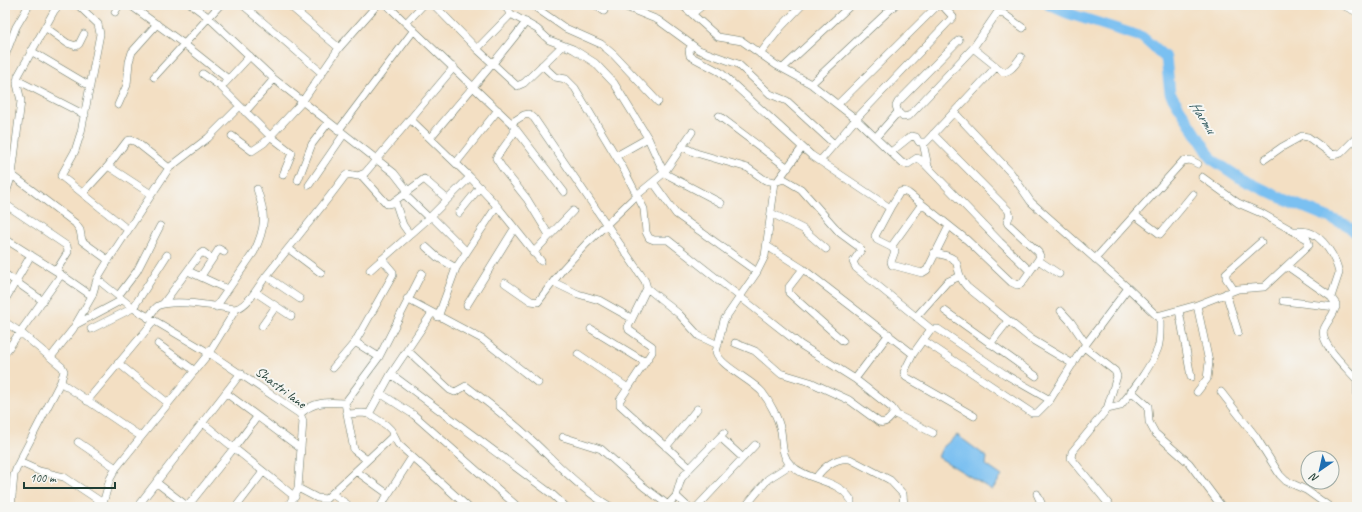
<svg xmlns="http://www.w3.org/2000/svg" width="1362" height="512" viewBox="0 0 1362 512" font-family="Caveat,sans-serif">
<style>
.water{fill:#7ac0f1;stroke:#4c7e92}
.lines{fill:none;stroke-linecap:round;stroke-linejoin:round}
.river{stroke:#7ac0f1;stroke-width:11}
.street-casing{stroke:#697666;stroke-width:8}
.street{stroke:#fff;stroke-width:7}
.labels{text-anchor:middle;stroke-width:4;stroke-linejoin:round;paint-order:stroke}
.street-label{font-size:14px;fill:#1f3d34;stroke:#f6f6f2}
.water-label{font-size:15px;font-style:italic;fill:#365e63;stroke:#f6f6f2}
</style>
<rect width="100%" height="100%" fill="#f6f6f2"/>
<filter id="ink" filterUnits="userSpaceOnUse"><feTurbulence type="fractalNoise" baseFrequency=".025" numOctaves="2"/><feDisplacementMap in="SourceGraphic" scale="8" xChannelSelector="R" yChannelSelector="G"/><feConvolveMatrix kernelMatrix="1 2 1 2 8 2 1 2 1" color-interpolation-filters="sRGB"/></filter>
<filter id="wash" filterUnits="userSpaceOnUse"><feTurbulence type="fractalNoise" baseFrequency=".012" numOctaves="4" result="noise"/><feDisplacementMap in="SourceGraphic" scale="16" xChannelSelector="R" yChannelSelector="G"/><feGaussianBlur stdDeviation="0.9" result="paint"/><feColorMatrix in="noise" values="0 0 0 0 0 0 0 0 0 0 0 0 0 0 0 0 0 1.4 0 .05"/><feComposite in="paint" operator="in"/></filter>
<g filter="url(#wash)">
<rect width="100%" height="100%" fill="#f3dfc3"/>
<path class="water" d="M 957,435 L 987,457 L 986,465 L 1002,476 L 992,490 L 938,457 L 942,448 Z"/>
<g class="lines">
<path class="river" d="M 1049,5 L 1067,13 L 1142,37 L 1166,58 L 1170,93 L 1213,160 L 1240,178 L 1281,198 L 1347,225 L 1357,234"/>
</g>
</g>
<g filter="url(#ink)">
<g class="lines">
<defs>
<path id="street" d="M 78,5 L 98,24 L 100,34 L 81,132 L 75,151 L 61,176 L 127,229
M 130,5 L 184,44 L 228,79
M 192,5 L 208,17 L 274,79 L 394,173 L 408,191
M 243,5 L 322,73
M 289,5 L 339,48
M 387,5 L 511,123 L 524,115 L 529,114 L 534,118 L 645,281 L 647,288 L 628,327 L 629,330 L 652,346 L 652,352 L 620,400 L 620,405 L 690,468
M 434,5 L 477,49 L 517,86 L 524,83 L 562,46
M 504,5 L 511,14 L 537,29 L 549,40 L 573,49 L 595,63 L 614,83 L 648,138 L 664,173 L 721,203
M 532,5 L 565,28 L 601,44 L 614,55 L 658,102
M 596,5 L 604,11
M 621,5 L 658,20 L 699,50 L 738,64 L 770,94 L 787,101 L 834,144
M 682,5 L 718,37 L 742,41 L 776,65 L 811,84 L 856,119 L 953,17 L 942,5
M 1342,5 L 1357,12
M 115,12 L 119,5
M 692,14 L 703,5
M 407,22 L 423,5
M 45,27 L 67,43 L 76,46 L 79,44 L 84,34
M 692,45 L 689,50 L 690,56 L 720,72 L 811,155 L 890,208 L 900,192 L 904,191 L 908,193 L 967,240 L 1011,282 L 1017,285 L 1021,284 L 1038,260 L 1040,256 L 1038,252 L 1008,224 L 1007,222 L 1010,215 L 1008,210 L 933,134
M 973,48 L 1003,72 C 1011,72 1016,63 1021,57
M 477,49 L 511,14
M 31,51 L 90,86
M 760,54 L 781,27 L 802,5
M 5,56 L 16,27 L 29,5
M 542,65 L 555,77 L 566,79 L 575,88 L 623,168 L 644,209 L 646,232 L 649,238 L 654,240 L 668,240 L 801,345 L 855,379 L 892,408 L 897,415 L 933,433
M 784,67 L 851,5
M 203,74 L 221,87 L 270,136 L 292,153 L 283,175
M 154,77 L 220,5
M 17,80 L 85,115
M 225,83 L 250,56
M 811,84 L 895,5
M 838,104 L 938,5
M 118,105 L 127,85 L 129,62 L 132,52 L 157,24
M 245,112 L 274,79
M 898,112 L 896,106 L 898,102 L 959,40
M 954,112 L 1011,173 L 1031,202 L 1128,288 L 1157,316 L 1197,305 L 1238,289 L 1264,287 L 1309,245 L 1307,239 L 1261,213 L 1238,203 L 1202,177
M 719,116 L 788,168
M 410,119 L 470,177 L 497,206 L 456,268 L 438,317
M 514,127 L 514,133 L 496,158 L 503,169 L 527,199 L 549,235
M 514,127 L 564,192
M 338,131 L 414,30
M 232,136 L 252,151 L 264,143 L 302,102 L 339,48 L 377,5
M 876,137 L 898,112 L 903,117 L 909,116 L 973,48 L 997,13 L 1004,14 L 1023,28
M 430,138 C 462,99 496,62 526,22
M 923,143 L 928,166
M 683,147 L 696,153 L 748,168 L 765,180 L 775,182 L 784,179 L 801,189 L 840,233 L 859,247 L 861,250 L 853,262 L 856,268 L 931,329 L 923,340
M 891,152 L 911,136 L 916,137 L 919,142 L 926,142 L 996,67
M 616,156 L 648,138
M 5,159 L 13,163
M 1265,159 L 1282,147 L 1302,136 L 1308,137 L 1333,155 L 1341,153 L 1357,137
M 820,161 L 856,119 L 902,163 L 908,164 L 917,158 L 921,160 L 1000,242 L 1030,271
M 456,163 L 498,110
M 108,166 L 151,194
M 12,175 L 75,223 L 80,230 L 82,241 L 108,260
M 362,176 L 387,204 L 392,203 L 424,179 L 447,199
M 779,179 L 802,148
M 298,180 L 312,144 L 328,123
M 653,182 L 676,214 L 757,272
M 775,182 L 765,256 L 757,272 L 724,320 L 716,352 C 720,366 752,380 762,392 C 770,402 778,418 781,431 C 783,443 781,456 791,465 C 807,481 839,479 851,500 L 851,507
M 309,185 L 344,134
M 84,192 L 108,166 L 127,141 L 131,140 L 136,142 L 169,168
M 404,194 L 429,218
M 5,196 L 12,175 L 21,101 L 17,84 L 18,76 L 54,11 L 59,5
M 395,201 L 403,225 L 410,235
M 5,204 L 67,246 L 68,252 L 56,271
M 497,206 L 541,261
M 890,208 L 875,236 L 877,240 L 891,247 L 922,204
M 459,213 L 480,187
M 771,213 L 803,229 L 826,249
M 431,216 L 466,251
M 1136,216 L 1160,234 L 1193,194
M 1295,231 C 1299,231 1304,231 1308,232 C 1323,236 1336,258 1339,273 L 1331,297
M 5,239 L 56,271 L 92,296
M 767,246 L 803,269 L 913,354 L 904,372 L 906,377 L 974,416
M 426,247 L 437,257 L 456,268
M 891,247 L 895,251 L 891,262 L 892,265 L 922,273 L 927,270 L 949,226
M 289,249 L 321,273
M 533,253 L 573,211
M 934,253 C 970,259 949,267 967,287 L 1031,339 L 1073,364
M 1095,259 L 1183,161 L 1190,160 L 1198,164
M 1038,260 L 1059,274
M 1287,266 L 1331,297 L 1336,304 C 1336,313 1327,321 1324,329 C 1318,343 1349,370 1357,380
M 803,269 L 789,287 L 789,293 L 843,341
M 370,270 L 429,218 L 470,177
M 188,271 L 227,289
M 5,274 L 43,301
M 201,276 L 219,249 L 224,252
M 266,276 L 300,299
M 97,279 L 133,308 L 209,353 L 300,414 L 303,421 L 298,488 L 288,507
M 553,282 L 578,294 L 599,300 L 631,318
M 505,283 L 531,301 L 538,302 L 562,270 L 586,244 L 637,195 L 664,173 L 692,132
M 647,288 L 679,314 L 699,336 L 718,345
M 1234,290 L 1226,278 L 1226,273 L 1261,242
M 255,292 L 291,316
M 1226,293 L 1238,332
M 118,296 L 137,271 L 160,226
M 407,299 L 482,339 L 538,383
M 5,300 L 31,255
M 1283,301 L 1336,307
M 163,304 L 199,255 L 203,252 L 212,259
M 467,305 L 514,229
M 1197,305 L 1209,362 L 1207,379 L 1197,392
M 216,307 L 254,252 C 266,227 266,215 257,189
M 1179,310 L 1191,377
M 945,311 L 1036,376
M 1061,311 L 1071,322 L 1086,344
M 916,317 L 947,282 L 960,276
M 148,318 C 151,314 154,309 158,306 C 173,298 218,307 236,309 C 250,304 258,286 267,275 C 293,242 320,210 345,176 L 348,174 L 358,176 L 365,173 L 454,67
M 5,322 L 20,332 L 62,367 L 64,371 L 61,381 L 63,384 L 140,436
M 77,324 L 122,300
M 262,326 L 276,306
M 91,329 L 133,308 L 167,255
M 591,329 L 645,362
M 931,329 L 938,329 L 1006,375 L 1050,400
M 355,342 L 379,357
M 735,343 L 755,351 L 780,373 L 810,382 L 849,400 L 879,422 C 887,424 890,418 895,412
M 158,344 L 195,371
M 990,344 L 1008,321
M 1084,347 L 1115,371 L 1117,376 L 1107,409 L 1072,452 L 1071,458 L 1111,507
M 407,350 L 450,390 L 455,392 L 466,386 C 490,404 514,423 536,444 C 560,467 582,490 611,507
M 5,353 L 61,275
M 578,354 L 628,388
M 913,354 L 923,340 L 1032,413 L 1037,413 L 1050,400 L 1080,352 L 1128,288
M 51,357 L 73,329 L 92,296 L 97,279 L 111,256 L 169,168 L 208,138 L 239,107
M 118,363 L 168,403
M 333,368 L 355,342 L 393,275 L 393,272 L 382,259
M 391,374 L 553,495 L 566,507
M 855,379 L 889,334
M 1357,379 L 1357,397
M 1131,391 L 1148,406 L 1149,422 L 1155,433 L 1189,463 L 1222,507
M 1221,392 L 1256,437 L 1280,475 L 1286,481 L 1306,490 L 1330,507
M 226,393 L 300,448
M 380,393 L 414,415 L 518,507
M 87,401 L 154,321
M 1107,409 L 1120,406 C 1132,392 1152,365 1158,348 C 1161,338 1160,327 1160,316
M 300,414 C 314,401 327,402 345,403
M 348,414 L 362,413 L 369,414 L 386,425 L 391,430 L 398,444 L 468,507
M 369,414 L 391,374 L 432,313
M 203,423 L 295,497
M 563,437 L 601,449 L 644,487 L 668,505
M 720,437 L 743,458
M 78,442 L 116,468
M 666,447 L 697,409
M 367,460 L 354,450 L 345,403 L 379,357 L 422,273
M 19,462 L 39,471 L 64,477 L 103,503
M 356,471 L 388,494
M 816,478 C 823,467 836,457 850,459 L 890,480 L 903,494 L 904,507
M 157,483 L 187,506
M 298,488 L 317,498 L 326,499 L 394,435
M 332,494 L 351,507
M 1037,494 L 1043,507
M 676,496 L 688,507
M 11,507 L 14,475 L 19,462 L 61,381
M 102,507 L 110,479 L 116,468 L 209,353 L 236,309
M 137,507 L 241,373
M 187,507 L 234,448 L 257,417
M 236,507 L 263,472
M 380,507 L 412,457
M 666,507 L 676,496 L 681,479 L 690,468 L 724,433
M 697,507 L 755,445
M 745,507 L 768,479 L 790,465"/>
</defs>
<use href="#street" class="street-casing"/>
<use href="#street" class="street"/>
</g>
</g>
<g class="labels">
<g class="street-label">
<text transform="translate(281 387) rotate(37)" y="5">Shastri lane</text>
</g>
<g class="water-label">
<text transform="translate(1203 117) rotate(57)" y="5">Harmu</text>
</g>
</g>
<rect width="1362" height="512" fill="none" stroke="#f6f6f2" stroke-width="20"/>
<g transform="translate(1320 470) rotate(214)"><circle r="19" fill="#f6f6f2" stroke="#a0aca6"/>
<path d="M0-3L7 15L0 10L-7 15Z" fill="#1f6fb2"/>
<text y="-6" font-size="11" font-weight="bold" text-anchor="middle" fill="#1f3d34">N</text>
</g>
<path d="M24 482v6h91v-6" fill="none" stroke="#1f3d34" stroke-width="2"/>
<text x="30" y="482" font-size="12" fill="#1f3d34" stroke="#f6f6f2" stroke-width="3" paint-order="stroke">100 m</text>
</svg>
